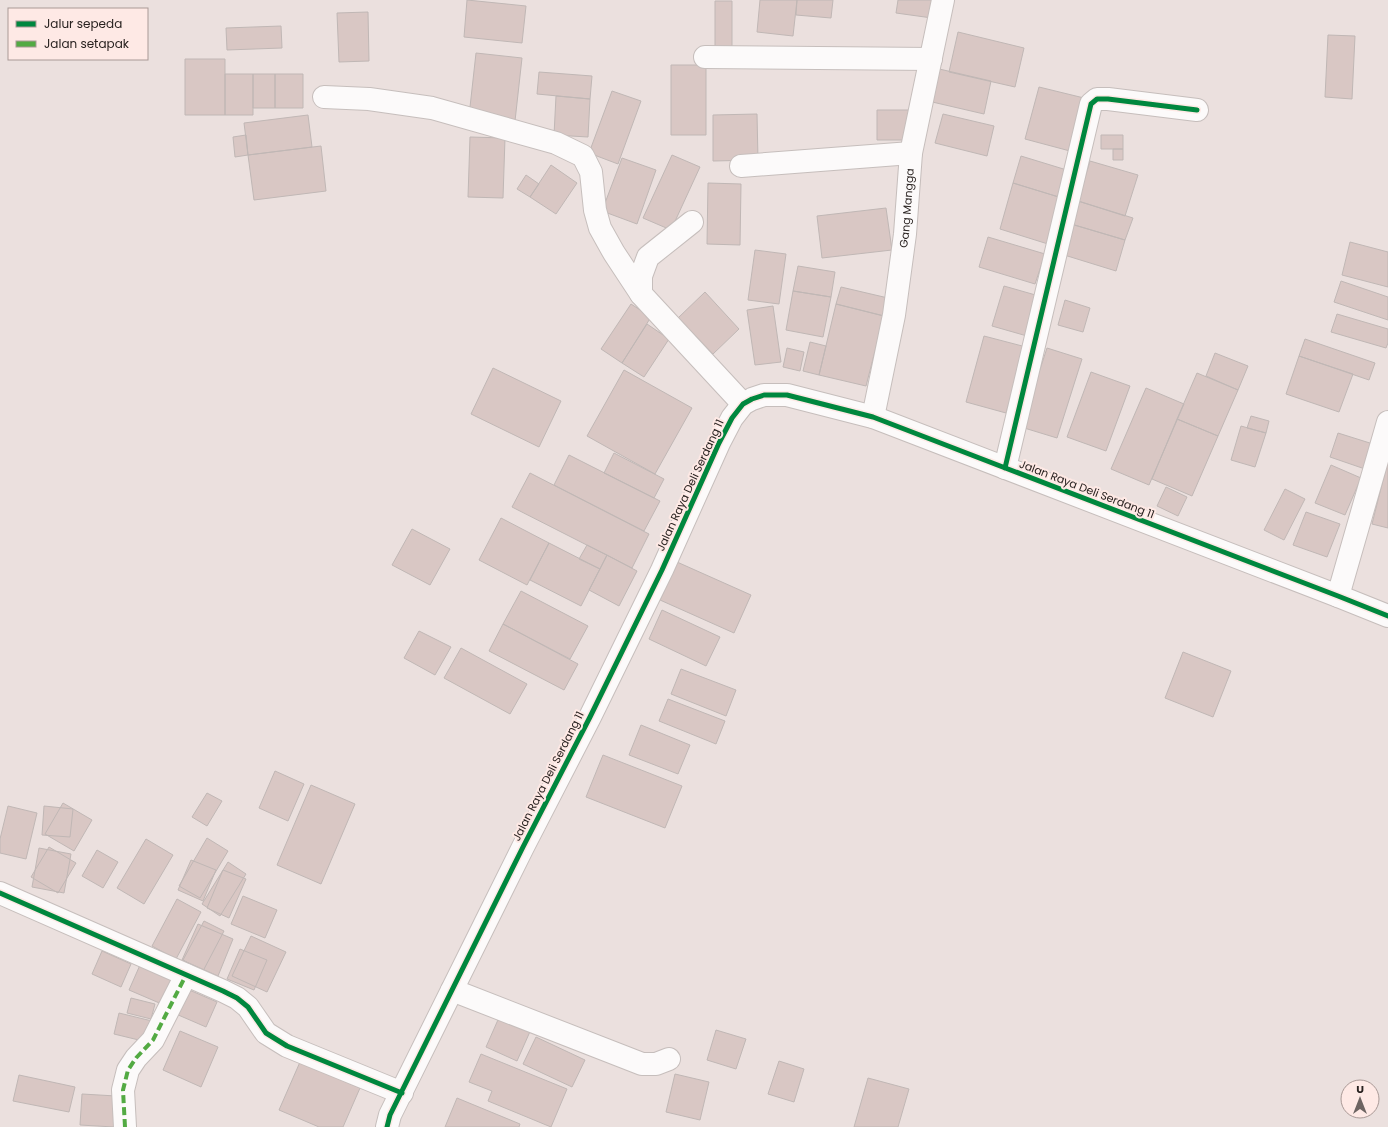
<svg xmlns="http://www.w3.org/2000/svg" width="1388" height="1127" viewBox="0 0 1388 1127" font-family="Poppins,sans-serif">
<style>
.building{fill:#d9c7c4;stroke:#c0b7b5}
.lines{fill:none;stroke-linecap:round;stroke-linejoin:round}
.minor-casing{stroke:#c6bebc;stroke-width:24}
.tertiary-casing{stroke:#c6bebc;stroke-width:24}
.minor{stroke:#fcfafa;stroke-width:22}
.tertiary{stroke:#fcfafa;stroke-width:22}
.quiet{stroke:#53aa43;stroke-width:4;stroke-dasharray:8 4;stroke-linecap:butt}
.cycleway-casing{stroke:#fee9e5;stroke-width:8}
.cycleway{stroke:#00873e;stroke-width:5}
.labels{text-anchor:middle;stroke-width:4;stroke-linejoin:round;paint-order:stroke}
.street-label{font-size:11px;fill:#292220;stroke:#fee9e5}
</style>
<rect width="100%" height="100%" fill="#ebe0de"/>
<path class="building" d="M 467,0 L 526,6 L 522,43 L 464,37 Z
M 760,0 L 797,0 L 793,36 L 757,32 Z
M 797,0 L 833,0 L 831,18 L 796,15 Z
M 898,0 L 935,0 L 932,18 L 896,13 Z
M 715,1 L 732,1 L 732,54 L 715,54 Z
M 368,12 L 369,61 L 339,62 L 337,13 Z
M 281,26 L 282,48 L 227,50 L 226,28 Z
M 958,32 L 1024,48 L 1015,87 L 949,72 Z
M 1328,35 L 1355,36 L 1352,99 L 1325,97 Z
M 476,53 L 522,58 L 515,121 L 469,116 Z
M 185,59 L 225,59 L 225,115 L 185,115 Z
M 671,65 L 706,65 L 706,135 L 671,135 Z
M 935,68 L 991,81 L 984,114 L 928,101 Z
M 539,72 L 592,76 L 590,99 L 537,94 Z
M 225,74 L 253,74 L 253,115 L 225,115 Z
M 253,74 L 275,74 L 275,108 L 253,108 Z
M 275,74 L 303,74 L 303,108 L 275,108 Z
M 1039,87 L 1084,98 L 1070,151 L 1025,139 Z
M 612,91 L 641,101 L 618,164 L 589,153 Z
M 556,96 L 590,99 L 588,137 L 554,135 Z
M 877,110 L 909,110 L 908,140 L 877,140 Z
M 757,114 L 758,160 L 713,161 L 713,115 Z
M 943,114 L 994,126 L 987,156 L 935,143 Z
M 308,115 L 312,147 L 248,155 L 244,123 Z
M 246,135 L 248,155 L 235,157 L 233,137 Z
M 1101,135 L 1123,135 L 1123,149 L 1101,149 Z
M 470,137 L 505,138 L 503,198 L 468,197 Z
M 321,146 L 326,191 L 254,200 L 248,155 Z
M 1113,149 L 1123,149 L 1123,160 L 1113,160 Z
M 672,155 L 700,167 L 671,230 L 643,218 Z
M 1021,156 L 1070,171 L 1062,198 L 1013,183 Z
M 622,158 L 656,170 L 637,224 L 602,211 Z
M 1090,161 L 1138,175 L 1125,216 L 1078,201 Z
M 551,165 L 577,183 L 556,214 L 530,197 Z
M 526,175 L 539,184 L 530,197 L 517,189 Z
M 708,183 L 741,184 L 740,245 L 707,244 Z
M 1013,183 L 1062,198 L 1048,244 L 1000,229 Z
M 1078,201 L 1133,218 L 1125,240 L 1071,224 Z
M 886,208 L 892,250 L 822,258 L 817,216 Z
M 1071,224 L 1125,240 L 1116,271 L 1061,254 Z
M 988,237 L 1045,254 L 1035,284 L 979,267 Z
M 1350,242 L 1388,252 L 1388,287 L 1342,275 Z
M 755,250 L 786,254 L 779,304 L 748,300 Z
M 798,266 L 835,272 L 831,297 L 793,291 Z
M 1341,281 L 1388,297 L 1388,320 L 1334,302 Z
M 1004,286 L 1039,296 L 1027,336 L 992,326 Z
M 841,287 L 888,298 L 884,316 L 836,304 Z
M 793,291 L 831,297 L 823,337 L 786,330 Z
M 705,292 L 739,329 L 713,354 L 678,318 Z
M 1065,300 L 1090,308 L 1083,332 L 1058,325 Z
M 631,304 L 651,317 L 622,363 L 601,349 Z
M 836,304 L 884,316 L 866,386 L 819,375 Z
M 773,306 L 781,362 L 755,365 L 747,310 Z
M 1337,314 L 1388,329 L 1388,343 L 1386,348 L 1331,332 Z
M 647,324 L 669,339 L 644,377 L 622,363 Z
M 984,336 L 1026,347 L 1006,413 L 966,402 Z
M 1305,339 L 1375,363 L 1369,380 L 1299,356 Z
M 810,342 L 826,346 L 819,375 L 803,371 Z
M 787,348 L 804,352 L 800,371 L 783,367 Z
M 1047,348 L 1082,359 L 1057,438 L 1021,427 Z
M 1215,353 L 1248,366 L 1238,390 L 1206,376 Z
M 1299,356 L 1353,374 L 1339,412 L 1286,394 Z
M 493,368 L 561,401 L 539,447 L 471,414 Z
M 624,370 L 692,408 L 655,474 L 587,436 Z
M 1091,372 L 1130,386 L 1106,451 L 1067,437 Z
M 1197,373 L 1238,390 L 1218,436 L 1177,419 Z
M 1146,388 L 1184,404 L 1149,485 L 1111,469 Z
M 1251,416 L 1269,421 L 1266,433 L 1247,428 Z
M 1177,419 L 1218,436 L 1192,496 L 1152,479 Z
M 1241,426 L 1266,433 L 1255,467 L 1231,460 Z
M 1338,433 L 1373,444 L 1365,469 L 1330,457 Z
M 614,453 L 664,479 L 654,498 L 604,473 Z
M 569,455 L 660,501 L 644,531 L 554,485 Z
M 1388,460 L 1388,528 L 1372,524 Z
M 1331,465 L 1361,478 L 1345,515 L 1315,503 Z
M 530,473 L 649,534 L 632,568 L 512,507 Z
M 1166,487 L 1187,497 L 1178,516 L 1157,506 Z
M 1285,489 L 1305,499 L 1284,540 L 1264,530 Z
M 1306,512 L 1340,524 L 1327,557 L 1293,545 Z
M 501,518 L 549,543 L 527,585 L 479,560 Z
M 412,529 L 450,549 L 430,585 L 392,565 Z
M 549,543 L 600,569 L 581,606 L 530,580 Z
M 587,545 L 607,555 L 600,569 L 579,559 Z
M 607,555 L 637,571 L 619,606 L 589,590 Z
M 677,562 L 751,595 L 734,633 L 660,600 Z
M 521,591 L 588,626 L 570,659 L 503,624 Z
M 662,610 L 720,637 L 706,666 L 649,639 Z
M 503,624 L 578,664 L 564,690 L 489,651 Z
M 419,631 L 451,647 L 435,675 L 404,658 Z
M 461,648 L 527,684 L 510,714 L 444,678 Z
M 1183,652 L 1231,671 L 1213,717 L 1165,698 Z
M 681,669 L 736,690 L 726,716 L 671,694 Z
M 668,699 L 725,721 L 716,744 L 659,721 Z
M 641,725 L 690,745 L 678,774 L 629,755 Z
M 603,755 L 682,786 L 665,828 L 586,797 Z
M 275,771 L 304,784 L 288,821 L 259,808 Z
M 311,785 L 355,804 L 321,884 L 277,865 Z
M 207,793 L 222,801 L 207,826 L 192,817 Z
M 63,803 L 92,820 L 74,851 L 45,834 Z
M 8,806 L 37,813 L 26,859 L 0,853 L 0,839 Z
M 44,806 L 73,809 L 70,837 L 42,835 Z
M 207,838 L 228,851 L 200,898 L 179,886 Z
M 146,839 L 173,855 L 144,904 L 117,888 Z
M 49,847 L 76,863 L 58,893 L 31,877 Z
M 39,848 L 71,854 L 64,893 L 32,887 Z
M 97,850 L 118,862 L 103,888 L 82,876 Z
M 191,860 L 216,870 L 203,901 L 178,890 Z
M 228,862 L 246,874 L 220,916 L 202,904 Z
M 223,870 L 246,879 L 229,918 L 207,908 Z
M 243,896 L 277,910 L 265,938 L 231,924 Z
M 177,899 L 201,912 L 176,959 L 152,946 Z
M 204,921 L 224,931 L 203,971 L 183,960 Z
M 198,924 L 233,939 L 218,976 L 182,960 Z
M 251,936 L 286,952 L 267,992 L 232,976 Z
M 240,949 L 267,960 L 254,990 L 227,979 Z
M 102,951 L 131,964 L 121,987 L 92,974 Z
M 140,965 L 175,980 L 164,1005 L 129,990 Z
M 187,989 L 217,1002 L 206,1027 L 176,1014 Z
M 131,998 L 155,1004 L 151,1019 L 127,1013 Z
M 119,1013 L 152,1021 L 147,1042 L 114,1034 Z
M 501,1013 L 532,1027 L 517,1061 L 486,1047 Z
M 716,1030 L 746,1039 L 736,1069 L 707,1060 Z
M 180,1031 L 218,1047 L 201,1087 L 163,1070 Z
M 536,1037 L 585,1060 L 572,1087 L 523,1064 Z
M 481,1054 L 567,1089 L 551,1127 L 488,1101 L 492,1091 L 469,1082 Z
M 779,1061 L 804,1069 L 794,1102 L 768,1094 Z
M 300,1062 L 360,1088 L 343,1127 L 319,1127 L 279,1110 Z
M 675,1074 L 709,1082 L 700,1120 L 666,1112 Z
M 19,1075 L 75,1087 L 69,1112 L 13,1101 Z
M 868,1078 L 909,1089 L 898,1127 L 854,1127 Z
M 82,1094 L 116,1096 L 114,1127 L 80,1125 Z
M 457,1098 L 520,1124 L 519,1127 L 445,1127 Z"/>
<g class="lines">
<defs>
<g id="minor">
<path d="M 705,57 L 931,59"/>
<path d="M 324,97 L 369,99 L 432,108 L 556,143 L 583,156 L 591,172 L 595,210 L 600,228 L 614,253 L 641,294"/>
<path d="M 741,166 L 911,153"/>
<path d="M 692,222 L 648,257 L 641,276 L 641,294 L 743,404"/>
<path id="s1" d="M 873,417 L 894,315 L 905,234 L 911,153 L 943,0"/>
<path d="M 1005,468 L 1091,104 L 1097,99 L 1108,99 L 1197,110"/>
<path d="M 1338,596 L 1388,422"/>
<path d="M 0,893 L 223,991 L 237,998 L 248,1007 L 266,1033 L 287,1046 L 402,1093"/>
<path d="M 452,990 L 642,1064 L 656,1064 L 669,1059"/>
<path d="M 125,1127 L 123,1090 L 128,1070 L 136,1058 L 153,1040 L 186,975"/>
</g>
<path id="tertiary" d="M 387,1127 L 390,1115 L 523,847 L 590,717 L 662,570 L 719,443 L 732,418 L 743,404 L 752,399 L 764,395 L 787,395 L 873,417 L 1338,596 L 1388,616"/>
</defs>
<use href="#minor" class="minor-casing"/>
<use href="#tertiary" class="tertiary-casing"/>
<use href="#minor" class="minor"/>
<use href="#tertiary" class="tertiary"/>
<path class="quiet" d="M 125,1127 L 123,1090 L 128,1070 L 136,1058 L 153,1040 L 186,975"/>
<defs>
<path id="cycleway" d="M 1005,468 L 1091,104 L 1097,99 L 1108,99 L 1197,110
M 0,893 L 223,991 L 237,998 L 248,1007 L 266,1033 L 287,1046 L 402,1093
M 387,1127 L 390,1115 L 523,847 L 590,717 L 662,570 L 719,443 L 732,418 L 743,404 L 752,399 L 764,395 L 787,395 L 873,417 L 1338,596 L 1388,616"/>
</defs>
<use href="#cycleway" class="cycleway-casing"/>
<use href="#cycleway" class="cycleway"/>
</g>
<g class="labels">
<g class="street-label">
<text dy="4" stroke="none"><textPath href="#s1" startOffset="212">Gang Mangga</textPath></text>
<text transform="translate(690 485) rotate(-65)" y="4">Jalan Raya Deli Serdang 11</text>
<text transform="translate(1087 489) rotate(21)" y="4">Jalan Raya Deli Serdang 11</text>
<text transform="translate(548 776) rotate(-63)" y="4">Jalan Raya Deli Serdang 11</text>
</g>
</g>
<rect x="8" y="8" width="140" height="52" fill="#fee9e5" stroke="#a99996"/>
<rect x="16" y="21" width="20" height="6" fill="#00873e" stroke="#a99996"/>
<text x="44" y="28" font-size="12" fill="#292220">Jalur sepeda</text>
<rect x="16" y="41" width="20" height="6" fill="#53aa43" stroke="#a99996"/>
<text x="44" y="48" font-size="12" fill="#292220">Jalan setapak</text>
<g transform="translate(1360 1099)"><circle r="19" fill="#fee9e5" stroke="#a99996"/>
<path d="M0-3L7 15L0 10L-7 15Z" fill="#6d6462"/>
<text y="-6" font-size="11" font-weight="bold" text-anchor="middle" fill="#292220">U</text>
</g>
</svg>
